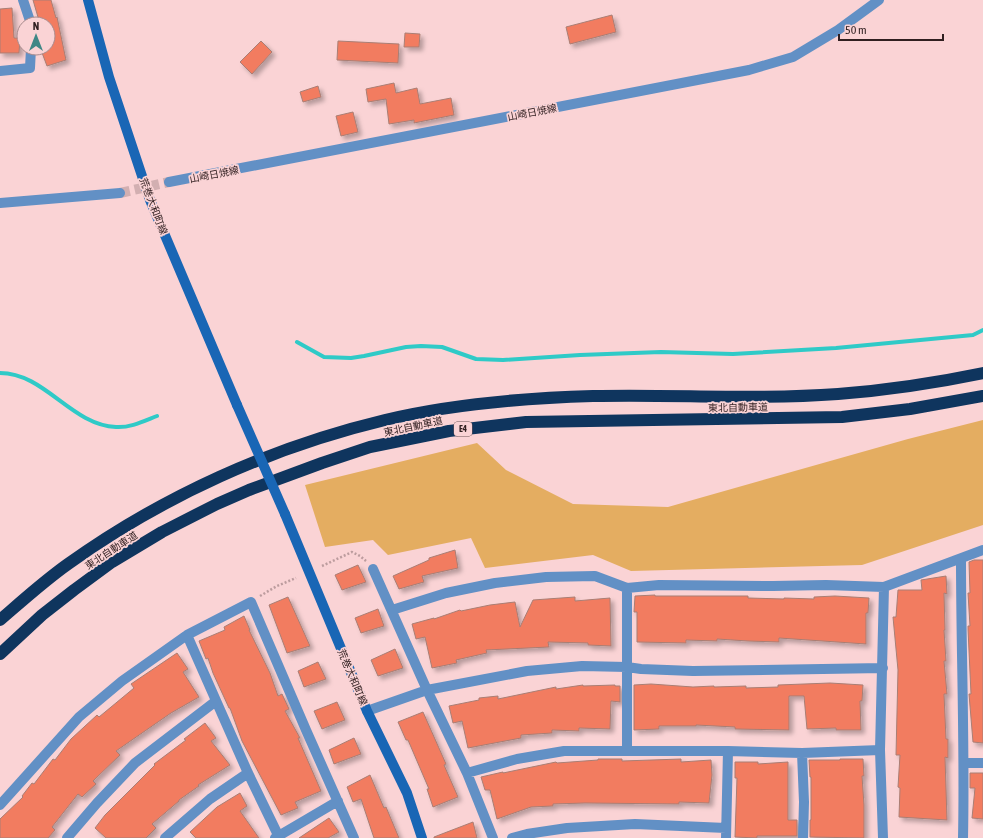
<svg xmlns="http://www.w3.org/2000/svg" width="983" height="838" viewBox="0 0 983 838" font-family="'Asap Condensed','Noto Sans JP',sans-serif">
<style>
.green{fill:#e4ad61}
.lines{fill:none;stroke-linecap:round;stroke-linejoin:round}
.stream{stroke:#2fcac7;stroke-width:4}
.building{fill:#f27b61;stroke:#a97e74;filter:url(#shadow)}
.street-tunnel{stroke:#d2afb1;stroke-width:10;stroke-dasharray:10 5;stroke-linecap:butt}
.path{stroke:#bc9c9e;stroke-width:2.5;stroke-dasharray:2 2;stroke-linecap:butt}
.street{stroke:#6290c5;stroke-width:10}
.secondary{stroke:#1966b5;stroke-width:10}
.highway{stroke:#0f355e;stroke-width:12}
.secondary-bridge{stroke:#1966b5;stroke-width:10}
.labels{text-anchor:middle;stroke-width:3.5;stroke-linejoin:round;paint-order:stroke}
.shield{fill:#fad3d5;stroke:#6d5556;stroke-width:1}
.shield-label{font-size:9px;font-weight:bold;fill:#301f20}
.street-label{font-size:10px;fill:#301f20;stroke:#fad3d5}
</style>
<defs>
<filter id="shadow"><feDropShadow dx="3.5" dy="3.5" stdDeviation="2" flood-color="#0004"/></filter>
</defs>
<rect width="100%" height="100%" fill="#fad3d5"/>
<path class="green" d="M 983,420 L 983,525 L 862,565 L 631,571 L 593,555 L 485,568 L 471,538 L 388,555 L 373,540 L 325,547 L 305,485 L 477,443 L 506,470 L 573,504 L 668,507 L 908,439 Z"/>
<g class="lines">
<path class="stream" d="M 297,342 L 324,357 L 351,358 L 364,356 L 406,347 L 421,346 L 442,347 L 476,359 L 503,360 L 580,355 L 661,352 L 733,354 L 836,348 L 973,335 L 983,330
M 0,373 C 45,373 71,425 116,427 C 130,428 144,421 157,416"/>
</g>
<path class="building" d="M 33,0 L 51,0 L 56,18 L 57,17 L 66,60 L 47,66 L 41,50 L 48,48 L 48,24 L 40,24 Z
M 12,8 L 14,38 L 20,38 L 19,53 L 0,53 L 0,9 Z
M 612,15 L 616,32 L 570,44 L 566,27 Z
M 405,33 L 420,34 L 419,47 L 404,47 Z
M 261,41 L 272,52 L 252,74 L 240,62 Z
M 338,41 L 399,44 L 398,63 L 337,60 Z
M 394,83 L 396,93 L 417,88 L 420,104 L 451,98 L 454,115 L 414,123 L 414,120 L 389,124 L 386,99 L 368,102 L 366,89 Z
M 318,86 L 321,97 L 303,102 L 300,92 Z
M 353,112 L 358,132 L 341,136 L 336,116 Z
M 455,550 L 458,568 L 422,576 L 424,582 L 399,589 L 393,576 L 429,560 L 429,558 Z
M 974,560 L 983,560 L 983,743 L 973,742 L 969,694 L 971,694 L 968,629 L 968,626 L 970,626 L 968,593 L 970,593 L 969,562 Z
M 358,565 L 366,582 L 342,590 L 335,575 Z
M 946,576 L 947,594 L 944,593 L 945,630 L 944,630 L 946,661 L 944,661 L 947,694 L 944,694 L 946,739 L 948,739 L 948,758 L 945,757 L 947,820 L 899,817 L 900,788 L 898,787 L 900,755 L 896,755 L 898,670 L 893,617 L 896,617 L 898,590 L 922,590 L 921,580 Z
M 655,595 L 655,596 L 748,596 L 748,598 L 784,599 L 784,598 L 814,599 L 814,597 L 835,596 L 869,598 L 868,613 L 866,613 L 866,644 L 779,638 L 779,642 L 748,641 L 717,639 L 717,641 L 686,640 L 686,643 L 637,642 L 637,612 L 634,612 L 635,596 Z
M 288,597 L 310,646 L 287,653 L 269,605 Z
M 575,597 L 575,601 L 610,598 L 611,646 L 588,645 L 588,643 L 548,642 L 549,647 L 486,650 L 487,653 L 456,660 L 457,663 L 432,668 L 425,637 L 416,639 L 412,624 L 434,618 L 434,619 L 460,610 L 461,611 L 490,605 L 515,602 L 520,627 L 533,600 Z
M 378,609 L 384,626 L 361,633 L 355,618 Z
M 244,616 L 250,630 L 249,630 L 270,673 L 278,696 L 282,694 L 289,709 L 285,711 L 300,738 L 298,738 L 321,791 L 295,802 L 298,808 L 281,815 L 242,741 L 230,708 L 229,708 L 213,673 L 208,658 L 206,659 L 199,641 L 225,630 L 224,627 Z
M 395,649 L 403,668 L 378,676 L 371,660 Z
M 177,653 L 188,669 L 183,672 L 199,697 L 171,713 L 116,751 L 120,755 L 93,781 L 96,784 L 82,797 L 78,794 L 52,827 L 55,830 L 48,838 L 0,838 L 0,819 L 23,797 L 22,796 L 32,783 L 34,784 L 53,759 L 55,760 L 71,739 L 97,715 L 99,717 L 134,688 L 131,684 Z
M 318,662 L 326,679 L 304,687 L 298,671 Z
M 830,683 L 863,685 L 862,701 L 860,701 L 861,730 L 836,730 L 836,728 L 807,729 L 804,696 L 789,696 L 789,730 L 735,729 L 735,727 L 696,725 L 696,726 L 659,726 L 659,729 L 634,730 L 634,685 L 651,684 L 693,687 L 714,686 L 714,687 L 746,686 L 746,688 L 778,687 L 778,685 Z
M 583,685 L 583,686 L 615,685 L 615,686 L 620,686 L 620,702 L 611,701 L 610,729 L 579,728 L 579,731 L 552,730 L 552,733 L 521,735 L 521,738 L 468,748 L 462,721 L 453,723 L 449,706 L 479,700 L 479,698 L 498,696 L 498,699 L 556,687 L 556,689 Z
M 337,702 L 345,720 L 322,729 L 314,711 Z
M 423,712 L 446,764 L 444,765 L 458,797 L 433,807 L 427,789 L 429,789 L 408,740 L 406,740 L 398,722 Z
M 205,723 L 216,738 L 211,741 L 230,765 L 198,785 L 199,786 L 179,800 L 179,801 L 152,824 L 156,828 L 146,838 L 106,838 L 95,828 L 105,815 L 155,765 L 154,764 L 186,740 L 184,739 Z
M 354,738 L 361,754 L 334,764 L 329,750 Z
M 598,759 L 622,759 L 622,761 L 681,759 L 681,762 L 711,760 L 712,775 L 709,803 L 679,802 L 679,804 L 585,803 L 553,804 L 553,806 L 531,807 L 497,819 L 490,790 L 485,790 L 481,777 L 503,772 L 503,773 L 556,762 L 557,763 L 598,760 Z
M 840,759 L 863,759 L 864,776 L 862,776 L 864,805 L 864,838 L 810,837 L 810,820 L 811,820 L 811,777 L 810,777 L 809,760 L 840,760 Z
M 735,762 L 758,762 L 758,764 L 788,762 L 788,820 L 797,820 L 797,836 L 757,836 L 757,838 L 735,837 L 737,778 L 735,778 Z
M 970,773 L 983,773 L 983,819 L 972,818 L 975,788 L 970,788 Z
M 370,775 L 384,808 L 386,807 L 399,838 L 374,838 L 361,799 L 353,802 L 347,787 Z
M 240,793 L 247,806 L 240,811 L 259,838 L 196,838 L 190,832 L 217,807 Z
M 329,818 L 339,832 L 328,838 L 299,838 Z
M 473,822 L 477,838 L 434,838 L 434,837 Z"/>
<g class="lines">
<path class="street-tunnel" d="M 120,193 L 169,182"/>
<path class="path" d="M 322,566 L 352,552 L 360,556 L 366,561
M 260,596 L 277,586 L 296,578"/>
<path class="street" d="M 23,0 L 31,24
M 0,71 L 30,68 L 31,48
M 169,182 L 749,70 L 793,57 L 838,30 L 879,0
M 0,203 L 120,193
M 961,560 C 961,652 965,745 963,838
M 373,569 L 427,690 L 467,773 L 493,838
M 627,588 L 627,751
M 392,610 L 446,593 L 495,583 L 546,577 L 595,576 L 627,588 L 659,585 L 773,586 L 826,585 L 884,587 L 983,550
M 187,635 L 248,773 L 278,835
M 367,711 L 427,690 L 527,671 L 582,666 L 627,667 L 641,669 L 693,671 L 883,668
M 802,753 L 804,802 L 803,838
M 964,763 L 983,763
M 467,773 L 517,759 L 564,751 L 728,751 L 802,753 L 880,750
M 0,805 L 79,717 L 122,681 L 187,635 L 251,602 L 306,730 L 354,838
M 67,838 L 97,803 L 135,763 L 216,701
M 165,838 L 210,799 L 248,773
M 275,838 L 338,801
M 512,838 L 527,834 L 567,828 L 635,824 L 726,828
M 726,838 L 728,751
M 883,838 L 880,750 L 884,587"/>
<path class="secondary" d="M 88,0 L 109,77 L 150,200 L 237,405
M 285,514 L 367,711 L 407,793 L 422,838"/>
<path class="highway" d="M 0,620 C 22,601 44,581 68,564 C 163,496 272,447 385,420 C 452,404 524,398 593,396 C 674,394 756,400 838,394 C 887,390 935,383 983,373
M 0,654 L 42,615 L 74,590 L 112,562 L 162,532 L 217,504 L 249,490 L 322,463 L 370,447 L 449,431 L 526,422 L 842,417 L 910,409 L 983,396"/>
<path class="secondary-bridge" d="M 237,405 L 285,514"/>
</g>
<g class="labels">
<rect class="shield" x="454" y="422" width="18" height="14" rx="3"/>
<g class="shield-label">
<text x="463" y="432">E4</text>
</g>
<g class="street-label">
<text transform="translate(532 112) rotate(-11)" y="4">山崎日焼線</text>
<text transform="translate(214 174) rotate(-11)" y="4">山崎日焼線</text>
<text transform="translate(154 206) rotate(69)" y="4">荒巻大和町線</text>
<text transform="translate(738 407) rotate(-1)" y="4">東北自動車道</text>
<text transform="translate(413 426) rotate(-12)" y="4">東北自動車道</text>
<text transform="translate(111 550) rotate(-33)" y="4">東北自動車道</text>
<text transform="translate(353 677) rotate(67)" y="4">荒巻大和町線</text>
</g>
</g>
<g transform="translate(36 36)"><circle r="19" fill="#fad3d5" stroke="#a98b8d"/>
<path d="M0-3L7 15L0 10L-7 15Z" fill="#3f8786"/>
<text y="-6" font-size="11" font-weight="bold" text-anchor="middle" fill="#301f20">N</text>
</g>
<path d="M839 34v6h104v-6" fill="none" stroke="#301f20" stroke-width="2"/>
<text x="845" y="34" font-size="12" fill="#301f20" stroke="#fad3d5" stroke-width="3" paint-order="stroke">50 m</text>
</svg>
